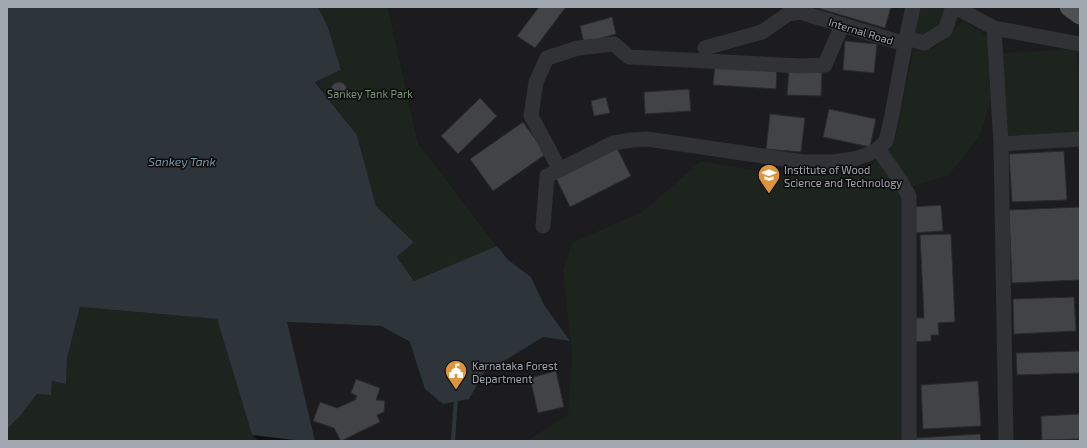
<svg xmlns="http://www.w3.org/2000/svg" width="1087" height="448" font-family="'Exo 2',sans-serif">
  <style>
    .built { fill: #1c1c1e }
    .green { fill: #1d231d }
    .water { fill: #2d353a }
    .lines { fill: none; stroke-linecap: round; stroke-linejoin: round }
    .stream { stroke: #2d353a; stroke-width: 4 }
    .building { fill: #414346; stroke: #2a2a2d }
    .minor { stroke: #313235; stroke-width: 15 }
    .major { stroke: #4e5054; stroke-width: 19 }
    .labels { text-anchor: middle; dominant-baseline: central; stroke-width: 3; stroke-linejoin: round; paint-order: stroke }
    .street-label { font-size: 11px; fill: #a2a8b0; stroke: #0b0b0c }
    .park-label { font-size: 11px; fill: #7d997b; stroke: #0b0b0c }
    .poi-label { font-size: 11px; fill: #a2a8b0; stroke: #0b0b0c; text-anchor: start }
    .water-label { font-size: 12px; font-style: italic; fill: #7c99a8; stroke: #0b0b0c }
  </style>
  <rect width="100%" height="100%" fill="#101011"/>
  <path class="built" d="M388 7H1056L1080 24V441H315L286 322 381 326 409 342 497 246 418 143Z"/>
  <path class="green" d="M318 7H388L418 143 497 246 415 282 397 257 414 242 376 206 357 135 315 81 341 70 328 27Z
    M918 7H944L946 8 939 26 923 36 912 33Z
    M963 21 982 32 991 43 994 88 981 134 949 175 910 187 885 151 895 140 913 52 937 47Z
    M1077 49 1080 134 1006 137 1002 53Z
    M878 158 902 190 906 441H526L568 415 572 356 563 269 573 242 642 212 701 161 788 177 865 172Z
    M80 307 217 319 252 435 259 441H7V429L21 415 37 394 52 381 66 384 67 359Z"/>
  <path class="water" d="M7 7H318L328 27 341 70 315 82 357 135 376 206 414 242 397 257 414 281 497 246 508 260 531 277 544 305 570 341 543 337 483 374 469 399 443 404 425 389 410 342 381 326 287 322 315 441H303L252 435 217 319 80 307 67 359 66 384 52 381 51 395 37 394 21 415 7 429Z"/>
  <g class="lines">
    <path class="stream" d="M453 441 456 398"/>
  </g>
  <path class="building" d="M539 7H566L535 48 517 36Z
    M814 7H891L885 28Z
    M612 17 616 34 584 43 580 26Z
    M845 41 877 44 874 73 843 70Z
    M715 63 777 66 776 89 713 85Z
    M789 70 822 72 821 96 787 95Z
    M331 90a8 8 0 1 1 16 0a8 8 0 1 1-16 0Z
    M689 89 691 111 645 114 644 92Z
    M606 97 610 113 594 116 591 101Z
    M480 98 497 116 458 154 441 136Z
    M829 109 876 119 870 147 823 137Z
    M770 114 805 118 801 152 766 149Z
    M523 122 546 154 493 191 470 159Z
    M617 148 631 176 570 207 556 178Z
    M1064 151 1067 200 1012 202 1009 154Z
    M941 205 943 231 912 233 911 207Z
    M1080 207V280L1012 283 1009 210Z
    M951 234 955 322 938 323 939 335H931V341L914 342 913 318H924L920 235Z
    M1074 297 1076 331 1014 334 1013 299Z
    M1080 351V373L1017 375 1016 353Z
    M556 371 564 407 538 413 530 378Z
    M356 379 380 388 376 400 385 401 384 412 377 415 380 422 341 441 334 428 313 421 320 402 337 408 355 400 357 396 351 393Z
    M978 381 981 426 923 429 921 385Z
    M1080 414V439L1042 440 1041 416Z
    M980 434 981 441H916V438Z"/>
  <g class="lines">
    <path class="minor" d="M955 7 994 28 1001 144 1006 441
      M994 28 1080 44
      M906 38 924 43 945 30 953 7
      M705 48 762 32 788 14 800 12 905 44
      M1001 144 1080 139
      M878 149 898 177 909 196V441
      M560 170 531 116 536 82 547 58 578 48 614 44 629 57 802 66 825 65 842 25
      M543 226 547 176 613 143 632 140 647 139 804 162H832L854 159 869 154 878 149 886 141 892 115 905 44 913 7"/>
    <path class="major" d="M1069 7 1080 15"/>
  </g>
  <defs>
    <g id="university-pin" transform="scale(1.15)"><path d="M0 17L-7.5 6A9.5 9.5 0 1 1 7.5 6Z" fill="#dc953c" stroke="#0b0b0c"/><path d="M0-5L7-2L0 1L-7-2ZM-4 1L0 2.5L4 1V4Q0 6-4 4Z" fill="#fff"/></g>
    <g id="civic-pin" transform="scale(1.15)"><path d="M0 17L-7.5 6A9.5 9.5 0 1 1 7.5 6Z" fill="#dc953c" stroke="#0b0b0c"/><path d="M-.6-6.5H3V-4.5H.6V-3L4-1V1h2V6H-6V1h2V-1L-.6-3ZM-1.2 2.5V6h2.4V2.5Z" fill="#fff"/></g>
  </defs>
  <g fill-rule="evenodd">
    <use href="#university-pin" x="769" y="175"/>
    <use href="#civic-pin" x="456" y="371"/>
  </g>
  <g class="labels">
    <g class="street-label">
      <text transform="translate(861 31) rotate(17)">Internal Road</text>
    </g>
    <g class="park-label">
      <text x="370" y="93">Sankey Tank Park</text>
    </g>
    <g class="poi-label">
      <text x="784" y="169">Institute of Wood<tspan x="784" dy="13">Science and Technology</tspan></text>
      <text x="472" y="365">Karnataka Forest<tspan x="472" dy="13">Department</tspan></text>
    </g>
    <g class="water-label">
      <text x="182" y="161">Sankey Tank</text>
    </g>
  </g>
  <rect width="1087" height="448" fill="none" stroke="#a2a8b0" stroke-width="16"/>
</svg>
